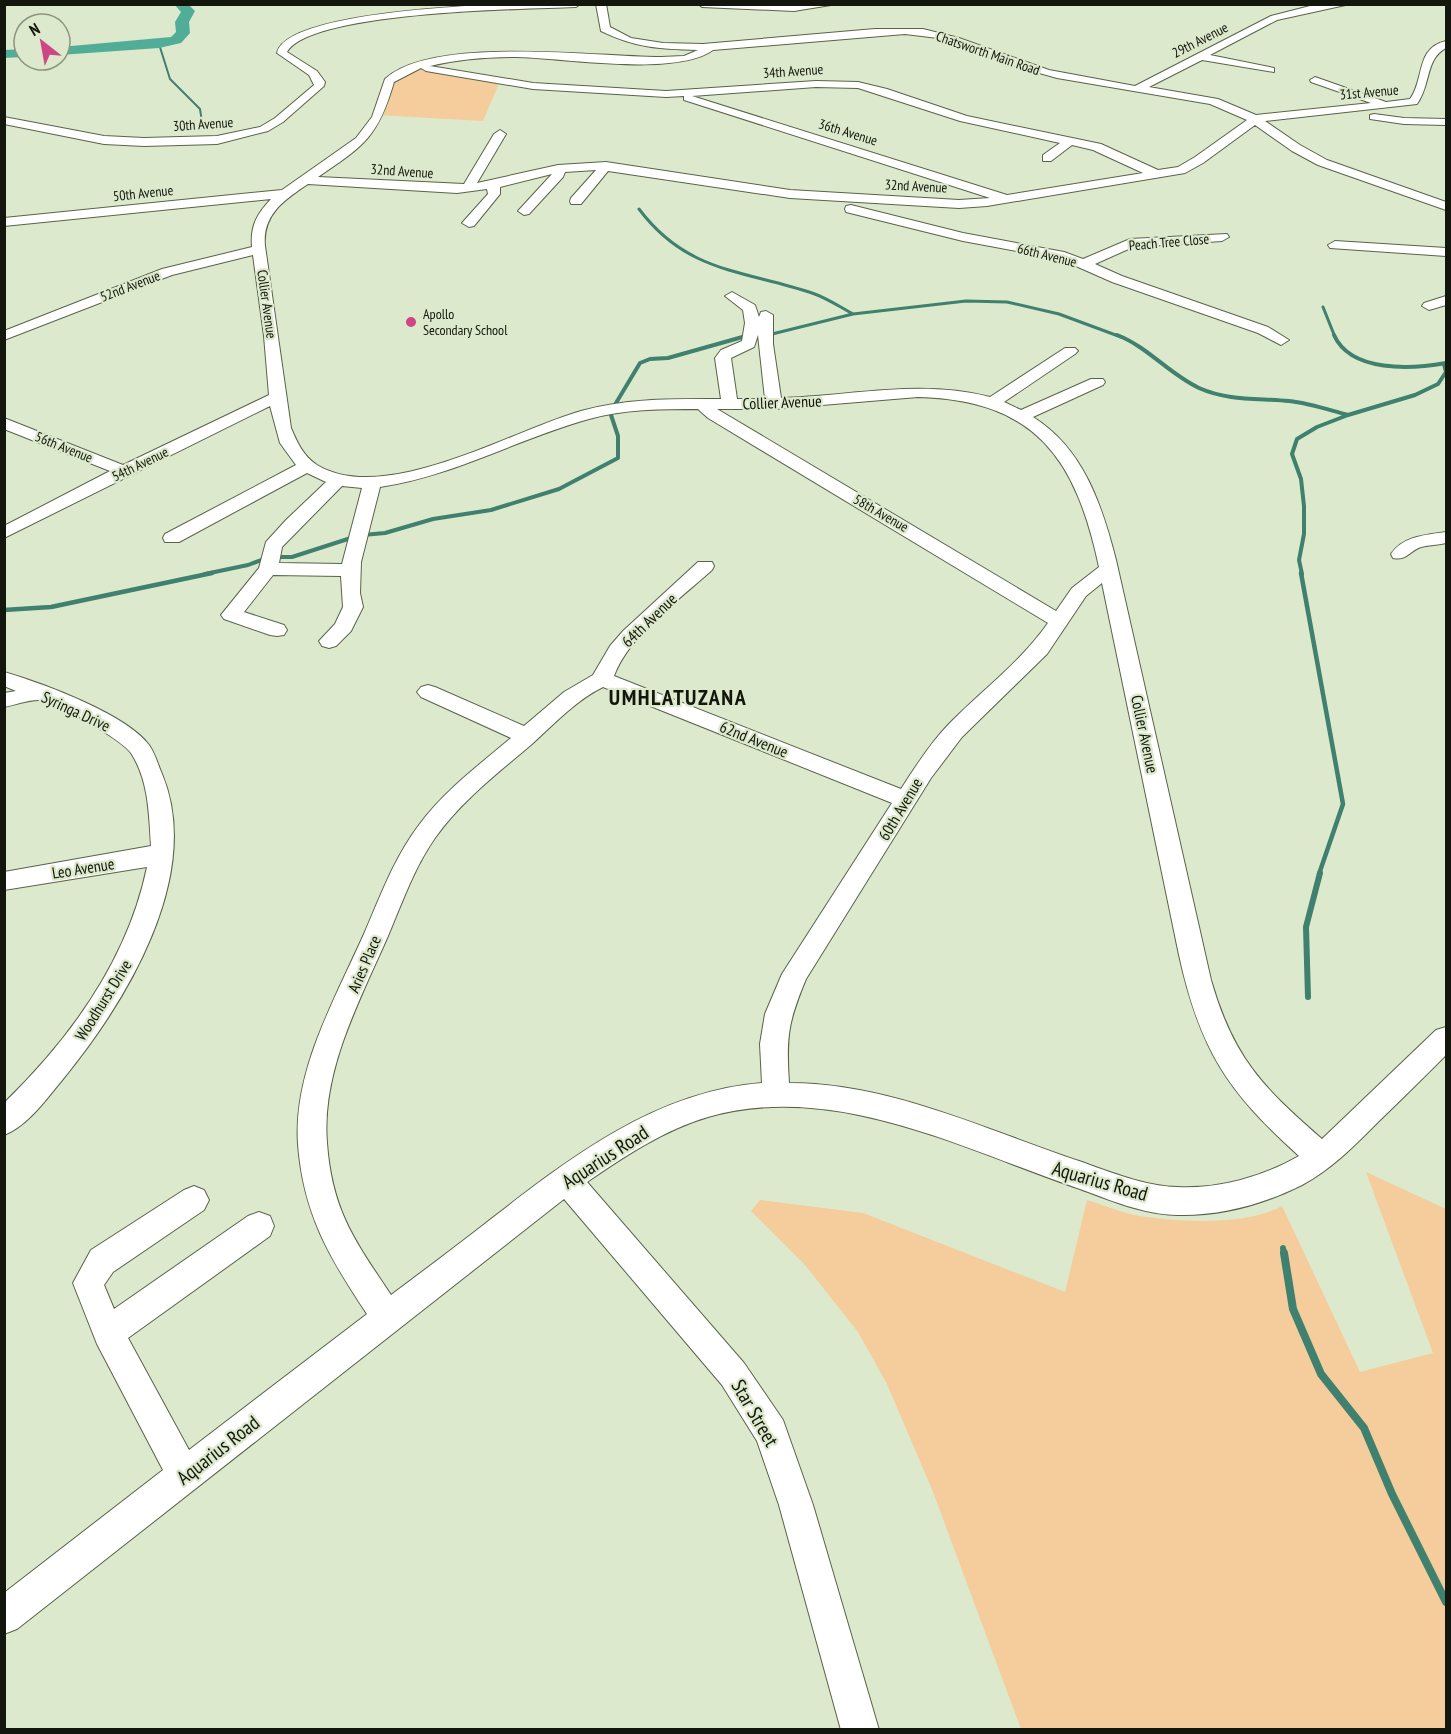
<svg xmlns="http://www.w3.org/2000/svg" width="1451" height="1734" font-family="'PT Sans Narrow',sans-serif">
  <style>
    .green { fill: #f5cc9b }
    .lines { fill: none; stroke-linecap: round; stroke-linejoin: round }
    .stream-far5 { stroke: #3f806e; stroke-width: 2 }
    .stream-far4 { stroke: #3f806e; stroke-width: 3 }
    .stream-far3 { stroke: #3f806e; stroke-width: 4 }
    .stream-far2 { stroke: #3f806e; stroke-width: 4.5 }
    .stream-far1 { stroke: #3f806e; stroke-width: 6 }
    .stream { stroke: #3f806e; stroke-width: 8 }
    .river { fill: #52ad98; fill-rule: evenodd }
    .minor-casing { stroke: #596349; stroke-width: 2 }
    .minor { fill: #fff; fill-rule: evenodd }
    .poi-dot { fill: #cd4686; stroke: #dde9cc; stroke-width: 2 }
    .labels { text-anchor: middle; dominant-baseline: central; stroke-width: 4.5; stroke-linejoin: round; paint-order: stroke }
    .far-street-label { font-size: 14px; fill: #12160c; stroke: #dde9cc }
    .far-poi-label { font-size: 14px; fill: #12160c; stroke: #dde9cc; text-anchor: start }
    .street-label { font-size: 16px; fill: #12160c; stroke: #dde9cc }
    .near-street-label { font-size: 20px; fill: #12160c; stroke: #dde9cc }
    .district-label { font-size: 22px; font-weight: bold; letter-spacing: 1.5px; fill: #12160c; stroke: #dde9cc }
  </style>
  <rect width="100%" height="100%" fill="#dde9cc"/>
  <path class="green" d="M418 65 500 81 483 121 378 115 388 81Z
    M1366 1172 1446 1209V1729H1021L933 1492 887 1384 858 1332 805 1265 751 1211 760 1200 863 1213 1065 1292 1087 1200C1104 1205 1122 1213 1140 1216 1179 1222 1247 1226 1282 1206L1360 1372 1433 1353Z"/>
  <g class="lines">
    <path class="stream-far5" d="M159 44 170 79 200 109 202 122"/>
    <path class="stream-far4" d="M639 209C687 273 743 270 812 293 827 298 840 307 853 314
      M1323 307 1335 337
      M743 337 768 335 853 314 966 301 1007 302 1059 314 1121 337"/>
    <path class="stream-far3" d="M1117 335C1148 347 1169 374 1199 388 1228 401 1258 398 1289 401 1309 403 1329 410 1348 415
      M1334 335C1351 373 1412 369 1446 363
      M616 403 640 363 650 359 668 358 746 336 761 335
      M363 535 385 533 433 519 491 510 559 489 618 458V436L611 415
      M275 557H292L354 537
      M205 574 248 565 264 559
      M1302 574 1299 560 1304 534V506L1301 479 1292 454 1297 439 1317 427 1348 415 1415 395 1438 384 1446 372 1444 364"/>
    <path class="stream-far2" d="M1301 573 1343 804 1319 874
      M4 610 51 607 212 573"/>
    <path class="stream-far1" d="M1308 997 1306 927 1320 873
      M1283 1248 1284 1254"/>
    <path class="stream" d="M1284 1253 1293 1309 1321 1374 1364 1428 1392 1494 1446 1602"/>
    <path class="river" d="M174 4H188L195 11 189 22 190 33 181 43 159 48 60 55V47L171 37 176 32 175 22 181 12Z
      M24 49V57L4 58V50Z"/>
    <g class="minor-casing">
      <path id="minor" d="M502 4H580L576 7C526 9 311 11 287 52L317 71 325 82 324 86 283 122 268 131 217 144 144 146 104 144 4 124V117L104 136 144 138 217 136 260 127 275 118 314 85 309 75 277 53C285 13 466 6 502 4Z
        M596 4H606L610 27 631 38 663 43 703 44 875 29H923L959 38 1049 70 1135 86 1271 16 1314 5 1350 4 1277 20 1210 55 1274 68V72L1202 60 1149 87 1218 99 1256 115 1371 103 1311 82 1310 80 1315 77 1386 102 1410 99C1425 79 1415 48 1446 41V48C1425 59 1431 85 1417 104L1265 121 1300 145 1327 160 1446 202V210L1318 165 1292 151 1255 125 1203 163 1185 173 987 206 959 208 790 198 608 171 581 204H571L570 201 571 198 596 170 565 172 563 177 529 214 524 215 518 211 552 174 500 187V194L474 226 469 227 462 223 488 194 487 189 457 193 308 184C284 200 262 215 265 246L291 428C297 442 303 456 317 465 385 506 511 431 581 411 626 398 675 399 721 399L715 358 721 350 742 341 745 323 743 310 725 296 732 292 755 305 759 317 761 312 766 311 773 315V344L781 398C852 396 920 379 990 397L1065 348H1075L1078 351 1075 354 1004 402 1021 410 1091 379H1103L1105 382 1103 385 1033 417C1083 448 1102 505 1116 560L1211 980C1233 1057 1262 1087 1322 1139L1436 1030 1446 1027V1055C1424 1077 1401 1100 1378 1122 1354 1146 1332 1169 1302 1185 1264 1204 1220 1216 1178 1215 1144 1215 1108 1199 1077 1188 961 1148 833 1081 708 1117 664 1130 625 1156 587 1182L744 1363 783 1420 813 1505 879 1730H841L779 1505 757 1441 722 1385 564 1199 17 1629 4 1634V1593L163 1470 97 1344 73 1283 91 1250 184 1190 194 1186 204 1190 209 1200 204 1210 113 1272 104 1285 114 1309 248 1216 259 1212 270 1216 274 1226 270 1236 128 1338 189 1450 367 1314C329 1257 303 1213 298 1144 293 1071 335 999 364 934 380 897 394 858 419 825 444 791 479 765 511 738L421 697 417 692 421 687 428 685 435 687 524 726 564 692 593 675 610 646 623 631 698 562H712L714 566 712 570C680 599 629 635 614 676L901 789C915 767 930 744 947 726 981 691 1020 663 1048 623L708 418 698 409C662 409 624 409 589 419 517 439 454 476 380 487L361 562 360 593 363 607 351 631 336 646 329 648 322 646 319 641 335 624 343 607 341 576 273 575 244 612 284 625 287 630 284 635 277 636 270 635 224 619 221 615 259 568 266 542 286 520 326 482 307 473 179 542H165L163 538 165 534 296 465 280 443 270 406 4 538V526L110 471 4 429V418L123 465 269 395 264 336 253 255 172 275 4 340V331L162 269 252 247C250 226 257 214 271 199L4 226V218L282 190 356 138 372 117 385 79C432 35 597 57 661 57L684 56 698 50C660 49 636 48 601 31ZM905 34 938 38 1014 66 1057 78 1210 104 1247 120 1195 157 1178 167 1158 170 1101 144 967 116 887 89 858 82 816 81 666 91 533 83 430 66C459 59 488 57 517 57 564 58 676 77 713 50ZM421 68 426 71 533 89 666 97 684 96V100L990 198 959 200 790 190 606 162 558 165 477 183 506 134 500 130 494 134 464 184 318 177C364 146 378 137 394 82ZM816 87 858 88 960 121 1060 143 1043 155V161H1051L1072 145 1093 150 1143 173 1007 195 692 96ZM758 335 765 399H737L731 358 754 347ZM918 397C1036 400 1076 459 1099 567L1072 588 1056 611 717 409H774ZM342 486 362 488 342 564 279 563 282 547ZM1102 583 1179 955C1200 1050 1227 1091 1299 1156 1262 1177 1219 1189 1177 1187 1144 1186 1110 1172 1079 1161 986 1130 890 1083 789 1083 786 1037 788 1022 806 979L931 778 962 737 1047 654 1086 596ZM603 687 892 803 782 974 765 1014 760 1044 762 1083C655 1091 567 1160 486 1223 454 1248 423 1271 391 1295 355 1241 332 1211 327 1143 321 1071 360 1000 388 936 402 903 414 868 435 838 461 801 498 773 532 744 555 723 575 701 603 687Z
        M698 4H837L794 11 702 7Z
        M1374 114 1404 118 1446 119V125L1404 124 1370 119V115Z
        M851 205 963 233 1064 252 1083 259 1130 239 1227 234 1229 237 1222 241 1133 247 1095 264 1122 276 1268 327 1289 340 1281 345 1258 333 1112 282 1060 259 963 241 846 212 845 209 846 206Z
        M1335 241 1446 248V256L1330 248 1328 245Z
        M1446 296V305L1429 310 1422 306 1424 303Z
        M1446 532V543C1438 545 1429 545 1421 547 1409 551 1407 561 1393 558L1391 554C1403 536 1425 535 1446 532Z
        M4 672C42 683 126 714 149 745 155 753 158 765 162 774 204 875 126 1002 63 1079 47 1098 28 1126 4 1135V1103C71 1038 128 959 147 867L4 890V872L151 846C149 815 149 781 131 753 122 740 57 702 41 700 30 699 15 705 4 707V693L16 691 4 686Z"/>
    </g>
    <use href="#minor" class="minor"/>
  </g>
  <circle class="poi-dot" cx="411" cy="322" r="6"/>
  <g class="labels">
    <g class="far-street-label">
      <text transform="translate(1200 40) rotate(-27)">29th Avenue</text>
      <text transform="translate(988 53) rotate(19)">Chatsworth Main Road</text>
      <text transform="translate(793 71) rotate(-4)">34th Avenue</text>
      <text transform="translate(1369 92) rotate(-5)">31st Avenue</text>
      <text transform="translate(203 124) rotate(-4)">30th Avenue</text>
      <text transform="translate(848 132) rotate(17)">36th Avenue</text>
      <text transform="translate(402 171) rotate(4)">32nd Avenue</text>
      <text transform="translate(916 186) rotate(3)">32nd Avenue</text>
      <text transform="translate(143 193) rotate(-6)">50th Avenue</text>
      <text transform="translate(1169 242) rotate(-5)">Peach Tree Close</text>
      <text transform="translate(1047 255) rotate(14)">66th Avenue</text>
      <text transform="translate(130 286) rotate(-21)">52nd Avenue</text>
      <text transform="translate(267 304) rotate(82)">Collier Avenue</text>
      <text transform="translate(64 447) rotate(22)">56th Avenue</text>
      <text transform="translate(140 464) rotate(-26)">54th Avenue</text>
      <text transform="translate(881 513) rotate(30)">58th Avenue</text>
    </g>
    <g class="far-poi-label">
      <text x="423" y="314">Apollo<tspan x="423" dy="16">Secondary School</tspan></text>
    </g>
    <g class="street-label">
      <text transform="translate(782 402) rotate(-2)">Collier Avenue</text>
      <text transform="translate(649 620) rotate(-44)">64th Avenue</text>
      <text transform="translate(76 711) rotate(25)">Syringa Drive</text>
      <text transform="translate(1145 734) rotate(78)">Collier Avenue</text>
      <text transform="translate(754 739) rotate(22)">62nd Avenue</text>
      <text transform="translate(900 809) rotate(-59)">60th Avenue</text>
      <text transform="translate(83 868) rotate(-9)">Leo Avenue</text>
      <text transform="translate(364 964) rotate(-67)">Aries Place</text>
      <text transform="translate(103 1000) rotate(-58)">Woodhurst Drive</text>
    </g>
    <g class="near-street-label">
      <text transform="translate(605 1157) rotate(-33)">Aquarius Road</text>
      <text transform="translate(1100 1181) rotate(16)">Aquarius Road</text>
      <text transform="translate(755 1413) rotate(60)">Star Street</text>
      <text transform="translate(218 1450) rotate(-38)">Aquarius Road</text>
    </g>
    <g class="district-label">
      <text x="678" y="697">UMHLATUZANA</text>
    </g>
  </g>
  <rect width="1451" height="1734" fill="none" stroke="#12160c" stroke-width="12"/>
  <g transform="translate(42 42) rotate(329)"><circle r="28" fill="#dde9cc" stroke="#8c957f" stroke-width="1.5"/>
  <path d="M0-4.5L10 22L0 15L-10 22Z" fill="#cd4686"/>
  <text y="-9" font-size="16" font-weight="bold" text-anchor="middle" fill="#12160c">N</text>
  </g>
</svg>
